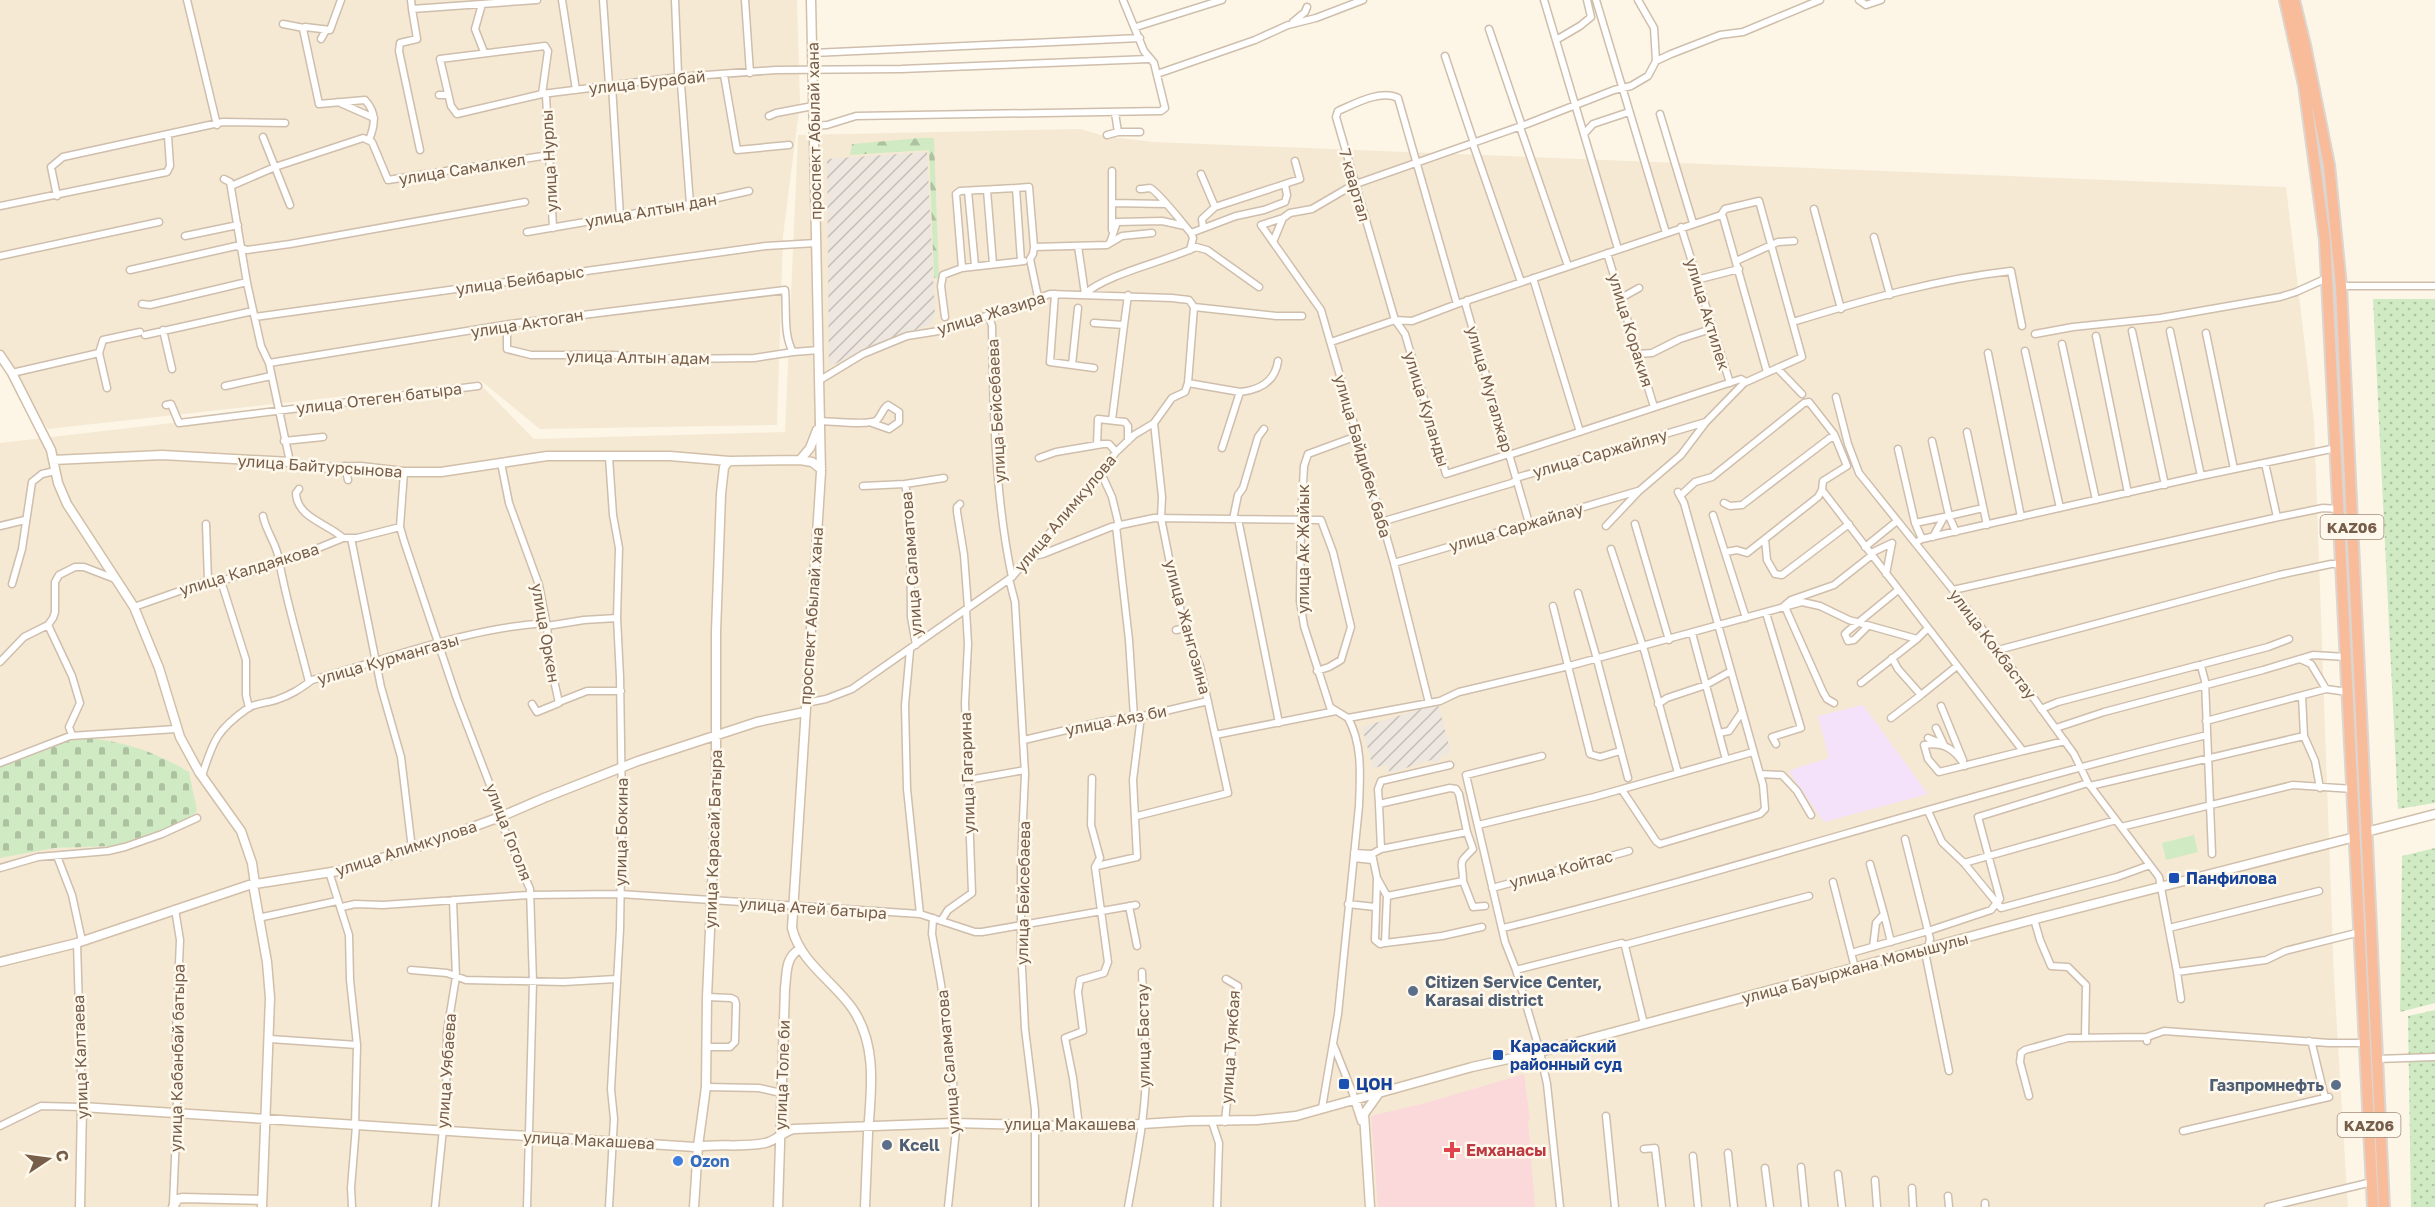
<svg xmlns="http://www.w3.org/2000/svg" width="2435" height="1207" font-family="'Golos Text',sans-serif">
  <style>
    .residential { fill: #f5e9d4 }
    .industrial { fill: url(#industrial-furrows) }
    .education { fill: #f3e2f9 }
    .medical { fill: #fbd9da }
    .grass { fill: url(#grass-dots) }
    .forest { fill: url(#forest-firs) }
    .cemetery { fill: url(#cemetery-stones) }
    .garden { fill: #d0ebc4 }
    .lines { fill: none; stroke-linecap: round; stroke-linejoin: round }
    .street-casing { stroke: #cfbeac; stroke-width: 9 }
    .secondary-casing { stroke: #d2bfa9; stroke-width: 11 }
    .highway-casing { stroke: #dcd5d0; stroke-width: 14 }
    .street { stroke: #fff; stroke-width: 6 }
    .secondary { stroke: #fff; stroke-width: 8 }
    .highway { stroke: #f8bc9b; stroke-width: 10 }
    .transit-dot { fill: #1a4fb4; stroke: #fff9ed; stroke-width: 2 }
    .service-dot { fill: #5c6f8a; stroke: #fff9ed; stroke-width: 2 }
    .health-dot { fill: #e0444e; stroke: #fff9ed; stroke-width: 2 }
    .shop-dot { fill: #3f7fe0; stroke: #fff9ed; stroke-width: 2 }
    .labels { text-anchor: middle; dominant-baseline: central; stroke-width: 5; stroke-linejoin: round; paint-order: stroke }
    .shield { fill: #fff9ed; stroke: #a08c7b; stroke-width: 1.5 }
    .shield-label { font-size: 15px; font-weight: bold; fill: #775e4a }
    .street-label { font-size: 16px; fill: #775e4a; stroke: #fff9ed }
    .transit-label { font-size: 16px; font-weight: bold; fill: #164399; stroke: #fff9ed; text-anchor: start }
    .service-label { font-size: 16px; font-weight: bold; fill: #4e5e75; stroke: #fff9ed; text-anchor: start }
    .health-label { font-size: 16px; font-weight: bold; fill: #be3a42; stroke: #fff9ed; text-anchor: start }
    .shop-label { font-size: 16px; font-weight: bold; fill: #366cbe; stroke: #fff9ed; text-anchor: start }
  </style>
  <defs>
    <pattern id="industrial-furrows" width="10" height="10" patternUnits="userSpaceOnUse" patternTransform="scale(1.5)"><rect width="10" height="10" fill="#ede7e0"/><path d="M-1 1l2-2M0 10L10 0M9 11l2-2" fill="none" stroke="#c5beb8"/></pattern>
    <pattern id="grass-dots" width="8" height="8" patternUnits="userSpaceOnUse" patternTransform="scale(1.5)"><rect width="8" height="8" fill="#d0ebc4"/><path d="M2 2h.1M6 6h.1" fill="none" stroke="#aec2a1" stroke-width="1.8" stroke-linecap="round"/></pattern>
    <pattern id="forest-firs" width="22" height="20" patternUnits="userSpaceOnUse" patternTransform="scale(1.5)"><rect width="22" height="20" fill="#d0ebc4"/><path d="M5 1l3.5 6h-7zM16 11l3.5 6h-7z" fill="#aec2a1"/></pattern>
    <pattern id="cemetery-stones" width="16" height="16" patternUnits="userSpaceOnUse" patternTransform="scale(1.5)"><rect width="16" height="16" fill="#d0ebc4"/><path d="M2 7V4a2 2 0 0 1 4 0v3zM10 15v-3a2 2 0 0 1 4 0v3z" fill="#aec2a1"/></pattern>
  </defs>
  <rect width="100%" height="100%" fill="#fdf6e6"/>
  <path class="residential" d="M0 0H797L800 103 783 236 777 425 540 429 481 381 48 429 0 362Z
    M1080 129 1104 136 1154 142 2286 187 2314 421 2334 979 2348 1207H0V443L483 387 534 439 785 432 798 135Z"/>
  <path class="industrial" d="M927 152 935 316 929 325 868 347 829 367 827 159Z
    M1438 704 1451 753 1440 757V760L1434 763 1431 760 1390 773 1387 765 1373 768 1362 727Z"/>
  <path class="education" d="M1863 705 1928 794 1824 822 1789 772 1793 769 1829 758 1818 716Z"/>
  <path class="medical" d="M1524 1074 1530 1120 1528 1121 1535 1207H1378L1371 1116 1429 1102Z"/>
  <path class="grass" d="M2373 299H2435V803L2398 809Z
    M2435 848V1003L2400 1012 2402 856Z
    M2435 1010V1207H2411L2408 1016Z"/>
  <path class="forest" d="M921 138H934L939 278H934L929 150 850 155 852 144Z"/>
  <path class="cemetery" d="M70 738C114 737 152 750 189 772L197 811 189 819 140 839 114 846 54 848 0 858V766Z"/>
  <path class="garden" d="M2194 835 2198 852 2166 860 2162 843Z"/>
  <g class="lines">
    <g class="street-casing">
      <path id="street" d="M187 0 217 125
        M341 0 330 30 305 27 303 29 319 104 365 100C377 113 375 125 369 140
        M411 0 412 9 537 0
        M562 0 576 90
        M603 0 609 85
        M675 0 678 73 681 84 690 204
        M745 0 750 73
        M1544 0 1618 249
        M1596 0 1666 233
        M1638 0 1654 28 1656 61
        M1859 0 1866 5 1881 0
        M482 4 475 29 484 52
        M412 9 417 39 400 43 399 51 420 150
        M1293 22 1305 12 1307 7
        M283 24 304 28
        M1136 27 1222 0
        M1489 29 1522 126
        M321 39 326 30
        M1556 40 1580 26 1591 17 1587 0
        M813 53 1140 38
        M1445 56 1474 143
        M1157 74 1255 40 1288 25 1316 18 1363 0
        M724 75 737 150 789 145
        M612 85 620 216
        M542 94 548 51 545 46 440 59 451 106 457 114 542 94 679 77 776 70 901 69 1149 59
        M439 95H448
        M546 95 553 228
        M338 102 374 118
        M1115 113 1118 132H1140
        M1660 114 1693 223
        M769 116 776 113 813 106
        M813 126 827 125 856 116 1161 111 1165 108 1154 63 1144 51 1123 0
        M1520 127 1568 266
        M1584 134 1593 124 1629 112
        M1107 135 1118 132
        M263 137 290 205
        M1473 144 1521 282
        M1112 171V230
        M1201 174 1215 207
        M224 179 230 182 247 283 261 346 269 363 290 462
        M231 186 275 167 363 138 372 142 388 180 549 155
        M1016 188 1029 187 1034 247
        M1140 189C1144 189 1147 188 1150 188 1157 190 1184 225 1191 233L1193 238 1190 250
        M987 190 993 264
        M968 191 975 266
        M57 196 51 167 63 157 223 122 285 123
        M1112 203 1165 204
        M0 206 167 172 170 166 168 136
        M1814 209 1841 309
        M1721 215 1723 217 1767 372
        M1681 227 1730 383
        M1203 228 1202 219 1215 207 1300 179 1295 161
        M527 232 690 204 749 191
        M1191 233 1236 216 1264 210 1285 202 1287 195 1285 185
        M185 236 238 225
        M1874 237 1890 295
        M1273 242 1283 218
        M1110 243 1117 222 1162 221 1185 226
        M1078 246 1085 294
        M1607 253 1654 407
        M0 256 159 222
        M1736 261 1778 242 1794 241
        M962 268 956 194 960 191 1016 188 1021 261
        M130 270 236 246 247 250 290 244 525 202
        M1533 278 1580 432
        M1696 280 1739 269
        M2341 286H2435
        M1055 294 1050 362 1094 368
        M1085 294C1106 274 1167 261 1196 247L1207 250 1259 287
        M1038 297 1030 259 1033 254 1034 247 1107 245 1122 236 1152 233
        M1621 298 1639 288
        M1467 300 1466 306 1529 523
        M142 304 150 305 247 282
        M1194 307 1276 316H1302
        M989 316 992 326C993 406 995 498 1012 577
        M255 317 766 246 816 243
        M945 317 941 286 943 275 962 268 1024 261
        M1793 322C1864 300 1937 279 2011 271L2022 326
        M1094 323 1124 325 1128 295
        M507 326V349L531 355H614L677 359 754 358 793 352
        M163 330 172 369
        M2132 331 2165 485
        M2170 331 2201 476
        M2206 333 2234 469
        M2035 334 2073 327 2160 318 2280 297 2296 292 2327 278
        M145 335 253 311
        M2096 336 2128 493
        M1331 342 1395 320 1412 321 1457 304
        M2062 344 2096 500
        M2025 351 2060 508
        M99 353 107 388
        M1988 353 2021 517
        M1638 354 1652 353 1680 339 1711 329
        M269 363 510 324 785 290C787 309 783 335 793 352L819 350
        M1072 365 1078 308
        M1777 368 1802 394
        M12 373 99 353 103 340 140 332
        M1188 383 1240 392 1222 448
        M225 386 271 376
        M1240 392C1260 390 1275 382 1278 361
        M1836 397 1848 444 1859 473 1953 590 2022 682 2074 754 2088 783 2159 877 2177 972 2266 960 2285 951 2360 932
        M166 405 171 404 179 423 478 386
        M1112 420 1124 325
        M819 421C831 421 870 426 877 420 882 415 882 409 888 405L899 412V422L889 429 872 423
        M1967 432 1987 525
        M284 441 323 437
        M1932 441 1949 516 1956 532
        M1097 445 1098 419 1125 422 1128 426V441
        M1898 449 1915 523 1922 539
        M1509 454 1446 474 1405 334 1395 320 1336 117 1338 111C1354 104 1381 89 1398 98L1457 304 1721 215 1725 209 1759 201 1802 357 1744 383 1706 422 1681 455 1639 491 1606 526
        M1509 455 1741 379 1746 382
        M1039 458 1056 452 1103 444H1109L1116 452
        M501 463 509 503 539 585 547 626 550 662 559 703 537 712 532 704
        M2265 463 2277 517
        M345 466 348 480
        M404 472 400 527 404 541 457 699 493 793 502 824 530 889 533 982 527 1207
        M1101 473 1112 497 1119 526
        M905 484 910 510 911 617 916 645
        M863 486 905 484 944 478
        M299 489 296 493C297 518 327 523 343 538
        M1680 496 1695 482 1712 477 1804 403 1809 402 1834 434 1847 466 1823 481 1822 490 2023 751 2065 741
        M1724 503 1730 506 1742 505 1830 438H1834
        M960 504 957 507V512L964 555 968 608
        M1713 515 1746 618
        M263 516C266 532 277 544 279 560 286 601 299 641 309 682
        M1233 519 1238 495 1243 488 1258 437 1264 429
        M1238 519 1279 723
        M1381 522 1512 483 1519 477 1706 422
        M1915 523 1944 517
        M206 524 208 581
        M1635 524 1669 640
        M0 526 25 520
        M1116 526 1129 640 1134 717
        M1933 537 1944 517 1983 508
        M351 538 381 687 401 757 412 849
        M1765 539 1767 560 1775 574 1782 575 1849 524
        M1915 543 1922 539 2201 476 2336 448
        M1865 547 1897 521
        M1611 549 1645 653 1678 773
        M1726 552 1737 550 1747 553 1818 497 1822 490
        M1871 553 1892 543
        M1031 557 1043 554 1111 527 1154 518 1321 520 1333 552 1351 627 1341 660 1329 667 1317 671
        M1394 563 1638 491
        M1886 574 1892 543
        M1009 579 1015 602 1025 774 1021 864V948L1025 1029 1035 1110V1207
        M221 581 246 660V695L249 708
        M12 584 22 549 32 482 42 474 55 471
        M1953 590 2274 518 2323 508 2339 509
        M1578 593 1595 652 1628 778
        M1553 606 1590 754 1600 757 1620 751
        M1784 606 1791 600 1834 585 1872 555
        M134 607 208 581H221L279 564 343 538H357L400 527
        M1785 607 1823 692 1827 699 1834 703
        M1766 613 1801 728 1772 737 1776 744
        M48 625 72 676 80 703 69 727 72 735
        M547 626 584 620 617 618
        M1868 626 1854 640 1848 641 1845 634 1848 631 1898 590
        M1176 630 1185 628
        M1692 633 1725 756
        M910 650 905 705 907 789 920 914
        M1998 650 2279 575 2331 564H2342
        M2300 659 2311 664 2326 689 2348 692
        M0 662 24 637 48 625 53 618 55 612V582L59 575 75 567H84L115 579
        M2203 664 2201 666 2205 681 2212 854
        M1861 683 1917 639
        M1921 695 1957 666
        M2302 696 2304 736 2315 761 2320 788
        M559 702 587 691H621
        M806 703 826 699 852 689 1012 577 1101 473 1116 452 1134 435 1154 423 1172 398 1185 392 1188 383 1194 307 1189 300 1172 298 1050 294 945 330 907 336 863 354 820 380
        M1429 703 1394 563 1321 310 1261 225 1283 218 1290 213 1312 209 1353 185 1527 124 1614 90 1631 86 1648 76 1656 61 1671 54 1720 35 1743 32 1820 0
        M1658 704 1667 698 1706 685 1731 671
        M1941 706 1963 760
        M2041 709 2058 702 2268 647 2289 639
        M1348 718 1440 701 1459 692 1569 666 1802 602 1820 606 1849 620 1917 639 1927 629
        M1348 718 1330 707 1304 626 1300 601 1301 522 1304 466 1308 454 1357 436
        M1891 718 1921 695 1898 669 1892 658
        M2206 721 2326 689
        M1936 728 1944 745
        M2056 728 2104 712 2263 670 2313 655 2347 657
        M1719 733 1729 731 1742 712
        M1215 735 1336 711
        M1928 738 1940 743
        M1024 740 1100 722 1148 715 1208 701
        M1542 756 1466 775 1505 942 1516 970 1622 943 1625 946 1644 1024
        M0 763 70 736 176 729
        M1965 766C1955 749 1944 742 1924 745L1928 759 1939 772 2023 751
        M1760 774 1782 775 1797 791 1811 815
        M202 776C213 740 218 729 248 708 256 703 267 703 276 700 291 695 300 689 312 680 389 659 467 628 546 623
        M968 780 1025 770
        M2090 786 2304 736
        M1622 790 1656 841 1660 844 1760 814 1765 809 1763 785 1684 503 1678 492
        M1379 804 1378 789 1381 781 1450 765
        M1928 811 1942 842 1964 863 2001 908 2117 877 2150 865
        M1137 816 1228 793 1200 666 1185 628 1174 583 1161 518 1162 497 1154 423
        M1478 825 1594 797 1753 752
        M2121 827 2293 785 2353 789
        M1467 832 1473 849C1456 866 1463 859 1463 881L1387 896 1377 878 1372 854 1381 849Z
        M1905 839 1928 931 1991 910 2000 899 1978 817 2088 783
        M1381 849 1379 804 1450 788 1456 789 1459 794 1467 832
        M1354 853 1372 854
        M57 856 72 895 82 941
        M1354 858 1372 860
        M1964 863 2116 820
        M1870 864 1884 914 1876 923 1873 947
        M1097 866 1137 857 1133 780 1141 716
        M0 868 38 857 108 851 125 847 162 834 197 818
        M329 872 349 935 350 980 357 1045 355 1126
        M1377 879 1375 940 1380 944 1385 943
        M1463 881 1473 907 1485 906
        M1833 882 1855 968
        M1492 888 1629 851
        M1387 896 1385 943 1442 936 1482 927
        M1348 904 1375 907
        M1129 906 1137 946
        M342 907 355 904 383 905 528 895 620 894 920 914 975 932H982L1136 905
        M1884 914 1891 942
        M258 918 337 901
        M933 918 932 934 941 984 953 1082 956 1130 948 1207
        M2034 919 2040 940 2051 966 2068 967 2086 985 2085 1038
        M941 921 948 910 972 893 965 703 968 644 966 610
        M1503 928C1739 870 1971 792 2207 735
        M2169 928 2319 891
        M1624 945 1809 896
        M1851 953 1928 931 1930 939 1926 957 1949 1071
        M411 970 447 973 466 980 564 982 616 979
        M1516 970 1540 1052 1547 1084 1560 1207
        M2177 972 2181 999
        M270 1039 357 1045
        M2147 1041V1037L2164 1031 2329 1043H2366
        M2309 1041 2312 1044 2325 1098
        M1334 1046 1355 1099
        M707 1047H730L735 1042 736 1004 735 1000 731 998 707 997
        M2377 1059 2435 1057
        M706 1087 759 1088 781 1093
        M2029 1096 2020 1062 2021 1053 2025 1050 2068 1038 2147 1037
        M1322 1108 1338 1014 1359 806C1360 777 1363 745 1348 718
        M1606 1116 1615 1207
        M1212 1122 1219 1143 1217 1207
        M1225 1122 1238 986 1226 979
        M0 1126 41 1106 82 1107 77 943
        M1079 1126 1073 1078 1065 1038 1083 1031 1078 992 1080 980 1104 973 1108 962 1095 867 1100 858 1091 825 1092 778
        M2183 1131 2329 1097
        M1644 1149 1655 1148 1662 1207
        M1728 1153 1734 1207
        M1693 1156 1698 1207
        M1801 1167 1805 1207
        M1765 1168 1770 1207
        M1838 1174 1842 1207
        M1875 1180 1877 1207
        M1912 1188 1913 1207
        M1948 1196 1949 1207
        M1985 1203V1207
        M173 1204 177 1113 176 1035 180 940 175 909
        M352 1207 351 1188 356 1126
        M435 1207 446 1100 447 1032 456 977 453 900
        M609 1207 614 1119 611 1089 620 929 622 808 620 677 617 618 619 548 613 515 609 457
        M1128 1207C1136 1162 1145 1119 1146 1074 1147 1040 1143 1006 1142 972
        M2268 1207 2372 1182"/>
    </g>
    <g class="secondary-casing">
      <path id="secondary" d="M811 0 821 472 792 928C800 962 833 981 852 1008 878 1045 871 1092 868 1133 867 1158 866 1182 865 1207
        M0 355 12 373 51 450 58 483 67 504 134 607 159 668 180 737 199 772 241 831 252 863 255 884
        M53 460 162 455 290 462 305 468 361 467 404 472H441L547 456H670L729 461 800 460 812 462 821 469
        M800 460 810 448 817 430
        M2366 832 2435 814
        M253 884 267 962 270 998 262 1207
        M0 962 77 943 249 885 338 871 412 849 500 817 544 798 638 761 757 722 805 712
        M1355 1099 1362 1121
        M80 1207 82 1107 695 1147C718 1143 742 1148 765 1143 776 1141 783 1131 794 1129L955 1123 1095 1127 1189 1121 1257 1120 1296 1116 1472 1067 1540 1052 2024 922 2355 837
        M173 1207 178 1199 183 1198 262 1200
        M694 1207 698 1146 706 1087 707 997 716 796V632L721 494 724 467 729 461
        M778 1207 785 988C787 973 785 957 800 949
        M1370 1207 1364 1114 1379 1093"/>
    </g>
    <g class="highway-casing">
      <path id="highway" d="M2285 0 2304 85 2325 240 2373 1207
        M2294 0 2305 45 2329 165 2341 286 2384 1207"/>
    </g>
    <use href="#street" class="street"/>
    <use href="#secondary" class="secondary"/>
    <use href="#highway" class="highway"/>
  </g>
  <g class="transit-dot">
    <rect x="2168" y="872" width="12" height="12" rx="3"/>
    <rect x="1492" y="1049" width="12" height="12" rx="3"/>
    <rect x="1338" y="1078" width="12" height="12" rx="3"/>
  </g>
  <g class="service-dot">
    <circle cx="1413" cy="991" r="6"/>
    <circle cx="2336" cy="1085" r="6"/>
    <circle cx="887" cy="1145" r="6"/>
  </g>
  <path class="health-dot" d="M1449 1141h6v6h6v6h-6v6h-6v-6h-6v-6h6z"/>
  <circle class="shop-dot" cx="678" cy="1161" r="6"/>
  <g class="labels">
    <g class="shield">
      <rect x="2320.5" y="515" width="63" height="24" rx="4.5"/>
      <rect x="2337.5" y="1113" width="63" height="24" rx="4.5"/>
    </g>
    <g class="shield-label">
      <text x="2352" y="527">KАZ06</text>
      <text x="2369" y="1125">KАZ06</text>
    </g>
    <g class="street-label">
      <text transform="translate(647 82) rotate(-6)">улица Бурабай</text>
      <text transform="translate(814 131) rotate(-91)">проспект Абылай хана</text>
      <text transform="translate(549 161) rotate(-93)">улица Нурлы</text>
      <text transform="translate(462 169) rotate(-9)">улица Самалкел</text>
      <text transform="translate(1355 185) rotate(74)">7 квартал</text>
      <text transform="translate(651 210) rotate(-10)">улица Алтын дан</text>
      <text transform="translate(520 280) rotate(-8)">улица Бейбарыс</text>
      <text transform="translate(991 313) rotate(-17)">улица Жазира</text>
      <text transform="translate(1708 314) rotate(73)">улица Актилек</text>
      <text transform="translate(527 323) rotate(-9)">улица Актоган</text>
      <text transform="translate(1631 330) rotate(73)">улица Коракия</text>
      <text transform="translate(638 357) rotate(1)">улица Алтын адам</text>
      <text transform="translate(1490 389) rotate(74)">улица Мугалжар</text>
      <text transform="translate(379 398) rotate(-7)">улица Отеген батыра</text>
      <text transform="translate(1427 409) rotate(73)">улица Куланды</text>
      <text transform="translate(996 411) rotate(-93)">улица Бейсебаева</text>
      <text transform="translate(1600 453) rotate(-16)">улица Саржайляу</text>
      <text transform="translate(1363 456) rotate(74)">улица Байдибек баба</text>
      <text transform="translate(320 466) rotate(4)">улица Байтурсынова</text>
      <text transform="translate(1065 513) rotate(-50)">улица Алимкулова</text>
      <text transform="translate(1516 527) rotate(-16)">улица Саржайлау</text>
      <text transform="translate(1303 549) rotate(-90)">улица Ак Жайык</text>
      <text transform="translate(911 564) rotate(-94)">улица Саламатова</text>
      <text transform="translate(249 569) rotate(-17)">улица Калдаякова</text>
      <text transform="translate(811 616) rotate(-86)">проспект Абылай хана</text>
      <text transform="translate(1188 627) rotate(75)">улица Жангозина</text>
      <text transform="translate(546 633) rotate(80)">улица Оркен</text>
      <text transform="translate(1993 644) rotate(53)">улица Кокбастау</text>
      <text transform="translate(388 659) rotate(-16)">улица Курмангазы</text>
      <text transform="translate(1116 720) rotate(-11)">улица Аяз би</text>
      <text transform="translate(967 773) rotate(-92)">улица Гагарина</text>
      <text transform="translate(509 832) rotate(69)">улица Гоголя</text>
      <text transform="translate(621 832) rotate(-89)">улица Бокина</text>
      <text transform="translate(713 839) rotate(-88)">улица Карасай Батыра</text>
      <text transform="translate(406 848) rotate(-18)">улица Алимкулова</text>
      <text transform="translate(1561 869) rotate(-15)">улица Койтас</text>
      <text transform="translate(1023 893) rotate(-89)">улица Бейсебаева</text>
      <text transform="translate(813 908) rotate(4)">улица Атей батыра</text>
      <text transform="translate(1855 968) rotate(-15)">улица Бауыржана Момышулы</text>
      <text transform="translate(1143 1036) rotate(-91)">улица Бастау</text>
      <text transform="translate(1230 1047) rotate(-86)">улица Туякбая</text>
      <text transform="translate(80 1057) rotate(-92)">улица Калтаева</text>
      <text transform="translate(177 1058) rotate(-89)">улица Кабанбай батыра</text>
      <text transform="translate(948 1062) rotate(-95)">улица Саламатова</text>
      <text transform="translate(446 1071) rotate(-86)">улица Уябаева</text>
      <text transform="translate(782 1075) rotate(-88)">улица Толе би</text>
      <text x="1070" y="1124">улица Макашева</text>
      <text transform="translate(589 1140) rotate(3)">улица Макашева</text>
    </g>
    <g class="transit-label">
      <text x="2186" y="878">Панфилова</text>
      <text x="1510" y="1046">Карасайский<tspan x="1510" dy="18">районный суд</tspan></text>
      <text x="1356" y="1084">ЦОН</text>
    </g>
    <g class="service-label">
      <text x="1425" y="982">Citizen Service Center,<tspan x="1425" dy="18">Karasai district</tspan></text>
      <text x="2324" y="1085" text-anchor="end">Газпромнефть</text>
      <text x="899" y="1145">Kcell</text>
    </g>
    <g class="health-label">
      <text x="1466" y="1150">Емханасы</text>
    </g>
    <g class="shop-label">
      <text x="690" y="1161">Ozon</text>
    </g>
  </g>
  <g transform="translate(48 1159) rotate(77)" stroke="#fff9ed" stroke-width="4.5" paint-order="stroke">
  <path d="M0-4.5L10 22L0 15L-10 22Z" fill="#775e4a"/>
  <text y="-9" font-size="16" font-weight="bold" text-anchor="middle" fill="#775e4a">С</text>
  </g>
</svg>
